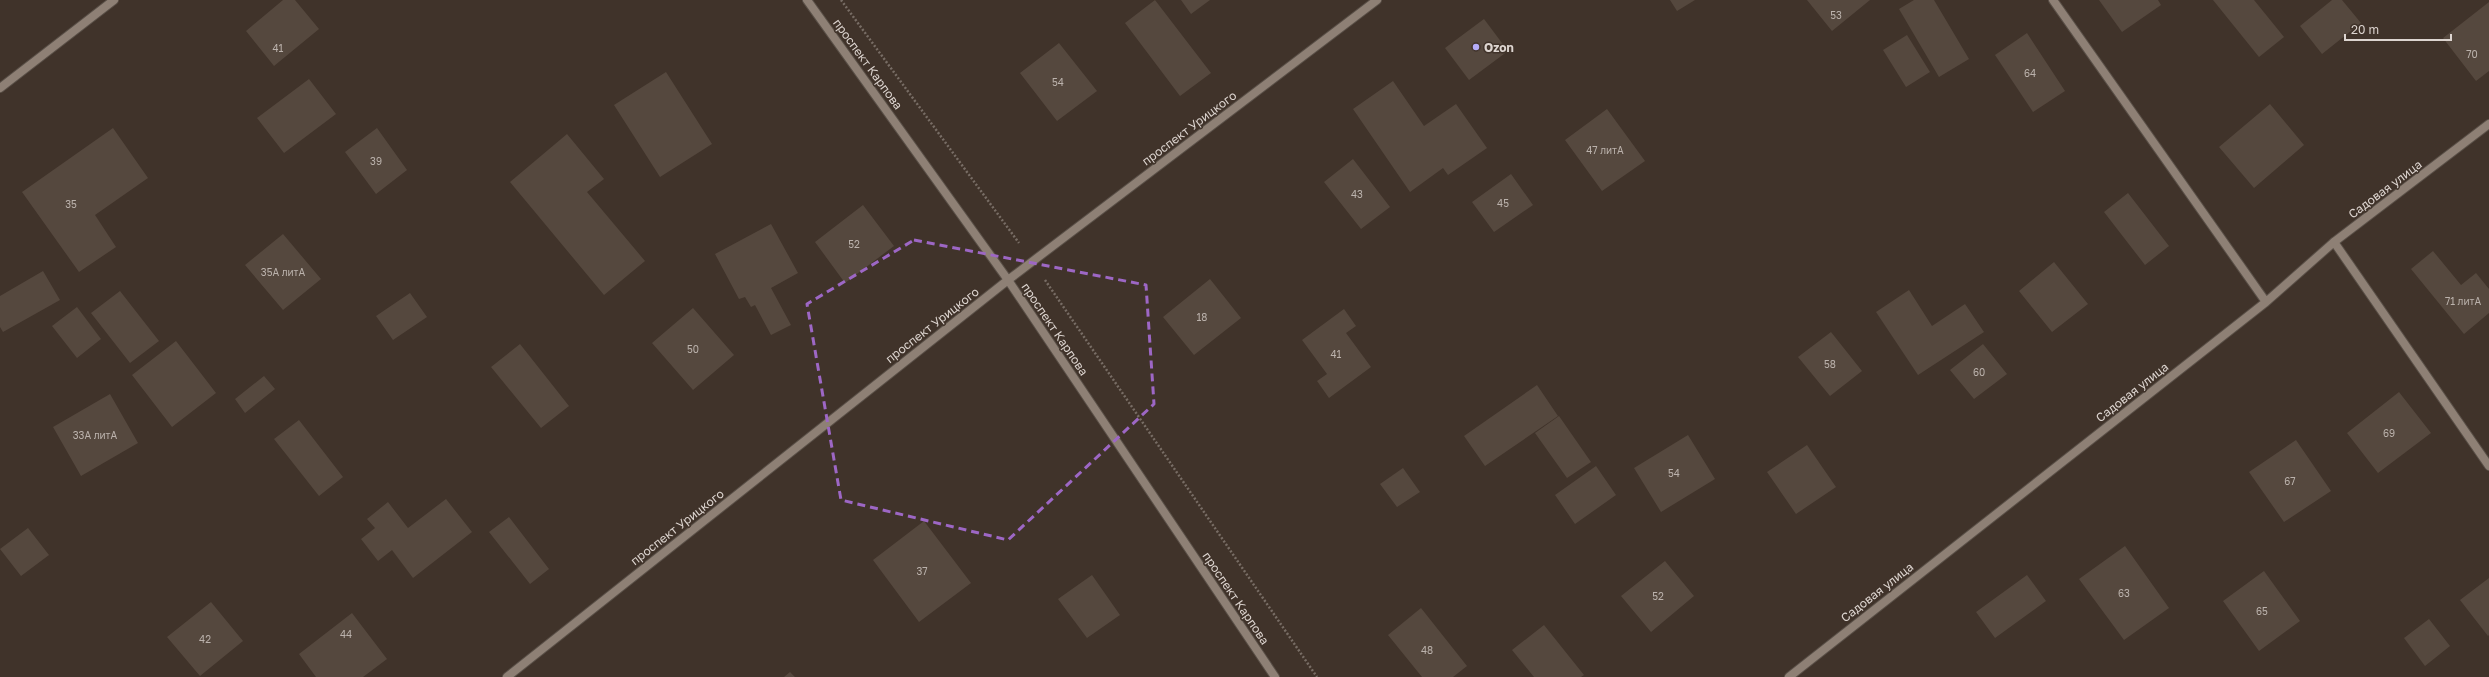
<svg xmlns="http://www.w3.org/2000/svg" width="2489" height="677" font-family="'Golos Text',sans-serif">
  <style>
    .building { fill: #55483e }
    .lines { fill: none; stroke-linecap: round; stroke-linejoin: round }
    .service-casing { stroke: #594f47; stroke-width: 10 }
    .minor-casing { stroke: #594f47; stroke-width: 10 }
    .tertiary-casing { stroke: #594f47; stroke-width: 10 }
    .path { stroke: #786d65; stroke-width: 2.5; stroke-dasharray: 2 2; stroke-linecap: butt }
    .service { stroke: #8e8075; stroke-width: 8 }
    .minor { stroke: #8e8075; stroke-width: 8 }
    .tertiary { stroke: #8e8075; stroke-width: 8 }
    .marked { fill: none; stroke: #9d67c5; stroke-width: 3; stroke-dasharray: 8 5; stroke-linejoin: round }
    .poi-dot { fill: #b5acf8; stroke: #40332a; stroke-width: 1.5 }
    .labels { text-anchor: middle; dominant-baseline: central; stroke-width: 3; stroke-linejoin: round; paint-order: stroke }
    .number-label { font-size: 10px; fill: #bbb2ac }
    .poi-label { font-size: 12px; font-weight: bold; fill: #ddd5d0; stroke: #40332a; text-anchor: start }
    .street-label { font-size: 12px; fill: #ddd5d0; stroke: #40332a }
  </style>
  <rect width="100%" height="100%" fill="#40332a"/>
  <path class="building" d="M283 0H295L319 29 274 66 246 31Z
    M1155 0 1211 73 1180 96 1125 23Z
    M1181 0H1210L1191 14Z
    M1670 0H1695L1677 11Z
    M1807 0H1870L1832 31Z
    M1914 0H1934L1969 59 1939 77 1899 9Z
    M2099 0H2158L2161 5 2122 32Z
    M2213 0H2254L2284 37 2259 57Z
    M2332 0H2342L2361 23 2322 54 2300 26Z
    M2489 2V71L2476 81 2443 38Z
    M1484 19 1508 51 1469 80 1445 48Z
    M2027 33 2065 91 2033 112 1995 55Z
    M1907 35 1930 72 1906 87 1883 50Z
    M1059 43 1097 91 1057 121 1020 73Z
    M666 72 712 144 660 177 614 105Z
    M309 79 336 114 284 153 257 118Z
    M1393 81 1424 126 1456 104 1487 148 1448 175 1443 168 1410 192 1353 109Z
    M2270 104 2304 145 2254 188 2219 147Z
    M1607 109 1645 161 1602 191 1565 140Z
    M113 128 148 178 95 215 116 247 79 272 22 192Z
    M377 128 407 170 376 194 345 152Z
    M567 134 604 179 587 192 645 261 604 295 510 182Z
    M1353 159 1390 207 1361 229 1324 182Z
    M1511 174 1533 205 1494 232 1472 202Z
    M2128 193 2169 246 2145 265 2104 212Z
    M863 205 894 246 845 283 815 242Z
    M771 224 798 273 771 288 791 325 771 335 755 305 751 307 745 297 739 299 715 254Z
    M283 234 321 279 283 310 245 265Z
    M2433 251 2461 285 2476 273 2489 289V313L2464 334 2411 269Z
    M2054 262 2088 304 2052 332 2019 291Z
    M43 271 60 300 3 332 0 327V296Z
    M1210 279 1241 318 1194 355 1163 317Z
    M1909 290 1932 326 1965 304 1984 332 1918 375 1876 312Z
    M120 291 159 341 130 363 91 313Z
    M410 293 427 317 393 340 376 316Z
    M77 307 101 339 77 358 52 326Z
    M693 308 734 355 693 390 652 343Z
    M1344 309 1356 326 1346 333 1371 367 1329 398 1317 381 1327 374 1302 340Z
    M1831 332 1862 371 1830 396 1798 357Z
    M176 341 216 393 172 427 132 375Z
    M520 344 569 406 541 428 491 367Z
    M1983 344 2007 374 1974 399 1950 370Z
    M264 376 275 389 245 413 235 399Z
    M1537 385 1558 416 1485 466 1464 436Z
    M2399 392 2431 433 2378 473 2347 433Z
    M110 394 138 443 81 476 53 427Z
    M1559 416 1591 462 1567 478 1535 433Z
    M299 420 343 477 319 496 274 439Z
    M1688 435 1715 479 1661 512 1634 468Z
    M2296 440 2331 491 2284 522 2249 472Z
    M1807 445 1836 487 1796 514 1767 472Z
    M1596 466 1616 495 1575 524 1555 495Z
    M1403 468 1420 492 1397 507 1380 484Z
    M446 499 472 532 413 578 392 550 378 561 361 539 375 528 367 519 388 502 408 528Z
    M509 517 549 569 530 584 489 532Z
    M924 521 971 583 919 622 873 560Z
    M28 528 49 555 21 576 0 549Z
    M2125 546 2169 608 2124 640 2079 579Z
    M1665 561 1694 596 1651 632 1621 596Z
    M2264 571 2300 621 2259 651 2223 601Z
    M1092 575 1120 615 1087 638 1058 599Z
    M2027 575 2046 601 1995 638 1976 612Z
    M2489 578V635L2488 636 2460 600Z
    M211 602 243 641 200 676 167 637Z
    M1421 608 1467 666 1453 677H1422L1388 635Z
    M352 613 387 659 363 677H316L299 654Z
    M2429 619 2450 646 2425 666 2404 638Z
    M1544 625 1584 675 1581 677H1534L1512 650Z
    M790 672 795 677H784Z"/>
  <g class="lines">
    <g class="service-casing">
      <path id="service" d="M2334 242 2489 466"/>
    </g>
    <g class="minor-casing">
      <path id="minor" d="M807 0 1008 280 1275 677
        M2053 0 2266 302
        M507 677 1008 280 1377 0
        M1789 677 2266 302 2334 242 2489 124"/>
    </g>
    <g class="tertiary-casing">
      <path id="tertiary" d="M0 88 114 0"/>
    </g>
    <path class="path" d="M841 0 1019 243
      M1045 280 1317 677"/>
    <use href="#service" class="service"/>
    <use href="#minor" class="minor"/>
    <use href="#tertiary" class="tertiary"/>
  </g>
  <path class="marked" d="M914 240 1146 285 1154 404 1008 540 841 500 807 304Z"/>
  <circle class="poi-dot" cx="1476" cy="47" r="4"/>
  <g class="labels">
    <g class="number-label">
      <text x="1836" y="15">53</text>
      <text x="278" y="48">41</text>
      <text x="2472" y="54">70</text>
      <text x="2030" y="73">64</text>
      <text x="1058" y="82">54</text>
      <text x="1605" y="150">47 литА</text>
      <text x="376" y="161">39</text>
      <text x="1357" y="194">43</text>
      <text x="1503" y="203">45</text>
      <text x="71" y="204">35</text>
      <text x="854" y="244">52</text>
      <text x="283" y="272">35А литА</text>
      <text x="2463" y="301">71 литА</text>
      <text x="1202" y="317">18</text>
      <text x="693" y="349">50</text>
      <text x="1336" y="354">41</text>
      <text x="1830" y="364">58</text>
      <text x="1979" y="372">60</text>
      <text x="2389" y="433">69</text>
      <text x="95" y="435">33А литА</text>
      <text x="1674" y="473">54</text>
      <text x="2290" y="481">67</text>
      <text x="922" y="571">37</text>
      <text x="2124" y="593">63</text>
      <text x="1658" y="596">52</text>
      <text x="2262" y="611">65</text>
      <text x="346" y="634">44</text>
      <text x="205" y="639">42</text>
      <text x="1427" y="650">48</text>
    </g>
    <g class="poi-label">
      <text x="1484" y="47">Ozon</text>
    </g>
    <g class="street-label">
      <text transform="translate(868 64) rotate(54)">проспект Карпова</text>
      <text transform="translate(1189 128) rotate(-37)">проспект Урицкого</text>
      <text transform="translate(2385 189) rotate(-37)">Садовая улица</text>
      <text transform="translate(932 325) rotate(-38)">проспект Урицкого</text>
      <text transform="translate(1055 329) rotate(56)">проспект Карпова</text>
      <text transform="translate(2132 392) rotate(-38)">Садовая улица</text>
      <text transform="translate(677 527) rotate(-38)">проспект Урицкого</text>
      <text transform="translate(1877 592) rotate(-38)">Садовая улица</text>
      <text transform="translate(1236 598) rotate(56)">проспект Карпова</text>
    </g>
  </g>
  <path d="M2345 34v6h106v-6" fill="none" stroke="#ddd5d0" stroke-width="2"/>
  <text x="2351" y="34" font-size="12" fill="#ddd5d0" stroke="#40332a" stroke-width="3" paint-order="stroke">20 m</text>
</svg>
